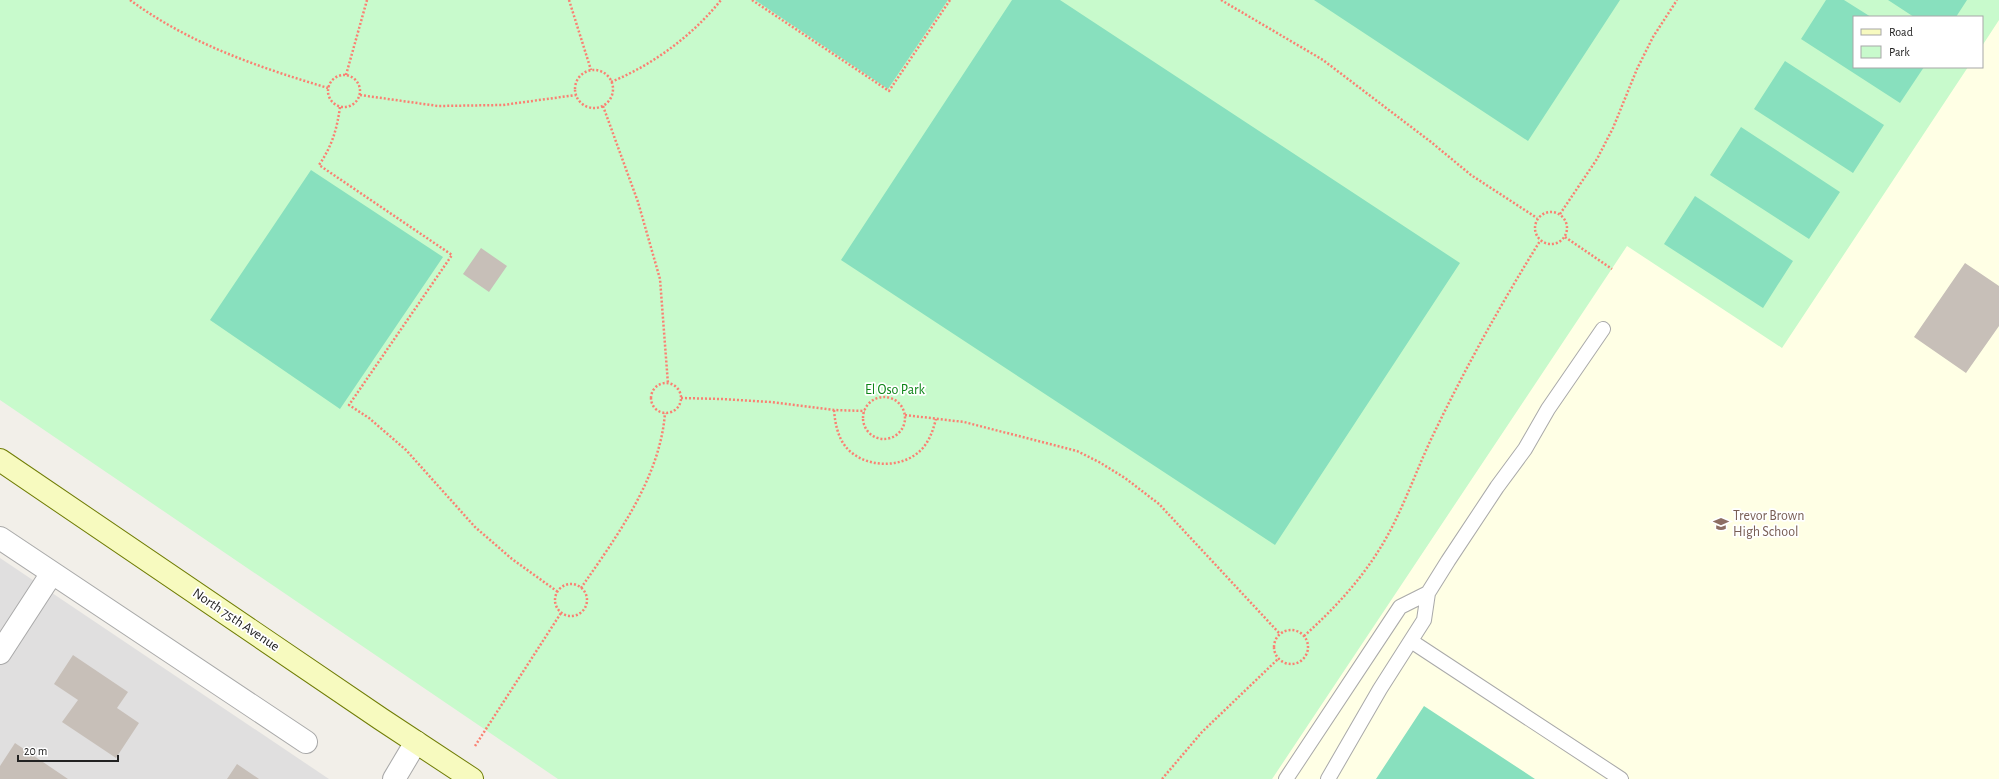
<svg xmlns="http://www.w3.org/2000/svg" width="1999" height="779" font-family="'Alegreya Sans',sans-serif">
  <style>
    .residential { fill: #e0dfdf }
    .education { fill: #ffffe5; fill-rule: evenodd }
    .park { fill: #c8facc }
    .pitch { fill: #88e0be }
    .building { fill: #c7bfb8 }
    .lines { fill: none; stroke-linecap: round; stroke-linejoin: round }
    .service-casing { stroke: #a9a9a9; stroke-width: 16 }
    .minor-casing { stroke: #a9a9a9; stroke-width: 24 }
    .tertiary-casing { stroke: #a9a9a9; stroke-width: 24 }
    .secondary-casing { stroke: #707d05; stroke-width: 24 }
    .path { stroke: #fa8072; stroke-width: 2.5; stroke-dasharray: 2 2; stroke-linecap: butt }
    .service { stroke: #fff; stroke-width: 14 }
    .minor { stroke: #fff; stroke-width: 22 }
    .tertiary { stroke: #fff; stroke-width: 22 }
    .secondary { stroke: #f7fabf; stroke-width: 22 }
    .labels { text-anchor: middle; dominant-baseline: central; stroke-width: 3.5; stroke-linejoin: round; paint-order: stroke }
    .park-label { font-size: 14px; fill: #0c8416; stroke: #fff }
    .education-label { font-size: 14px; fill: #785e54; stroke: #fff; text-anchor: start }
    .street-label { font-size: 14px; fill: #222; stroke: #fff }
  </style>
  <rect width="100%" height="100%" fill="#f2efe9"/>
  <path class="residential" d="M0 558 329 779H0Z"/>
  <path class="education" d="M1790 0H1999V779H1272ZM1854 17H1982V67H1854Z"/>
  <path class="park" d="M0 0H1999V20L1982 46V17H1854V67H1968L1782 348 1627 246 1272 779H558L0 400Z"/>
  <path class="pitch" d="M755 0H948L888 89Z
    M1012 0H1060L1460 263 1275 545 841 260Z
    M1314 0H1620L1528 141Z
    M1826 0H1844L1871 17H1854V67H1924L1900 103 1801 39Z
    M1888 0H1967L1956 17H1914Z
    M1785 61 1884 125 1853 173 1754 109Z
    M1741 127 1840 192 1809 239 1710 175Z
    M311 170 443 257 340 409 210 320Z
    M1695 196 1793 261 1763 308 1664 244Z
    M1424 706 1535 779H1376Z"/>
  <path class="building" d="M481 248 507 266 489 292 463 274Z
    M1965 263 1999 286V326L1966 373 1914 337Z
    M73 655 128 692 117 708 139 723 116 758 62 722 78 700 54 684Z
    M15 743 68 779H0V766Z
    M237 764 259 779H227Z"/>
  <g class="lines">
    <g class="service-casing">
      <path id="service" d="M1411 641 1621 779
        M1286 779 1400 607 1428 593
        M1328 779 1380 689 1424 620 1428 593 1448 561 1497 487 1525 449 1548 409 1603 329"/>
    </g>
    <g class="minor-casing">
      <path id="minor" d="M0 538 306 742
        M0 653 52 573"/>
    </g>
    <g class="tertiary-casing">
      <path id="tertiary" d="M394 779 416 742"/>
    </g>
    <g class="secondary-casing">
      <path id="secondary" d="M0 460 381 719 472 779"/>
    </g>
    <path class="path" d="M130 0C190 44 258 67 328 88
      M569 0 591 70
      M752 0 889 91 950 0
      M1221 0 1323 60 1431 142 1471 175 1537 218
      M575 89a19 19 0 1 1 38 0a19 19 0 1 1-38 0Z
      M328 91a16 16 0 1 1 32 0a16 16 0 1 1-32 0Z
      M346 75 367 0
      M611 82C654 64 692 36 721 0
      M360 95 438 106 503 105 576 95
      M603 106 638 202 660 279 668 384
      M340 107C337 129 332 146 319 165L452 255 349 405 369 418 406 450 475 527 512 559 558 592
      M1535 228a16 16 0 1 1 32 0a16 16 0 1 1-32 0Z
      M1560 214 1597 159 1613 128 1637 69 1653 37 1677 0
      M1565 237 1612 269
      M651 398a15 15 0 1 1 30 0a15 15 0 1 1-30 0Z
      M863 418a21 21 0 1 1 42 0a21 21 0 1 1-42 0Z
      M681 398 721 399 771 402 834 410 865 411
      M834 410C835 422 837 433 843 443 859 468 901 471 922 449 930 440 933 430 936 419
      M905 415 964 422 1077 451 1099 462 1125 478 1159 504 1280 634
      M555 600a16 16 0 1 1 32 0a16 16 0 1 1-32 0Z
      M581 588C617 536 660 478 665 413
      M1274 647a17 17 0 1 1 34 0a17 17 0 1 1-34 0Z
      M1304 636C1333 610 1359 582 1379 550 1403 512 1416 469 1436 429 1467 365 1502 302 1540 241
      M475 746 561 613
      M1162 779 1202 732 1278 659"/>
    <use href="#service" class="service"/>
    <use href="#minor" class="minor"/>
    <use href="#tertiary" class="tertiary"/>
    <use href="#secondary" class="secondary"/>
  </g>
  <defs>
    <g id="school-bare" transform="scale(1.2)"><path d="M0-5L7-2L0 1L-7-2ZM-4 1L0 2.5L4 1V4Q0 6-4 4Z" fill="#8d6e63" stroke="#fff" stroke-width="2.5" paint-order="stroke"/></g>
  </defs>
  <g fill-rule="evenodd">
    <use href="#school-bare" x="1721" y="524"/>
  </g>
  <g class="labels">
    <g class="park-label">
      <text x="895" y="390">El Oso Park</text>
    </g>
    <g class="education-label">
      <text x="1733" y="516">Trevor Brown<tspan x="1733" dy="16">High School</tspan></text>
    </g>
    <g class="street-label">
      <text transform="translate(236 620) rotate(34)">North 75th Avenue</text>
    </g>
  </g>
  <rect x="1853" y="16" width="130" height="52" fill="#ffffff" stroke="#a7a7a7"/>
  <rect x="1861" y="29" width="20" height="6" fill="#f7fabf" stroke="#a7a7a7"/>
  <text x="1889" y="36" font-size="12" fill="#222222">Road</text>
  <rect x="1861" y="46" width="20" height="12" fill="#c8facc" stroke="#a7a7a7"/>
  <text x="1889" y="56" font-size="12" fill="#222222">Park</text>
  <path d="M18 755v6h100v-6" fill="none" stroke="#222222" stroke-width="2"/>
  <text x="24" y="755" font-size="12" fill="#222222" stroke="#ffffff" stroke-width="3" paint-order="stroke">20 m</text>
</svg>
